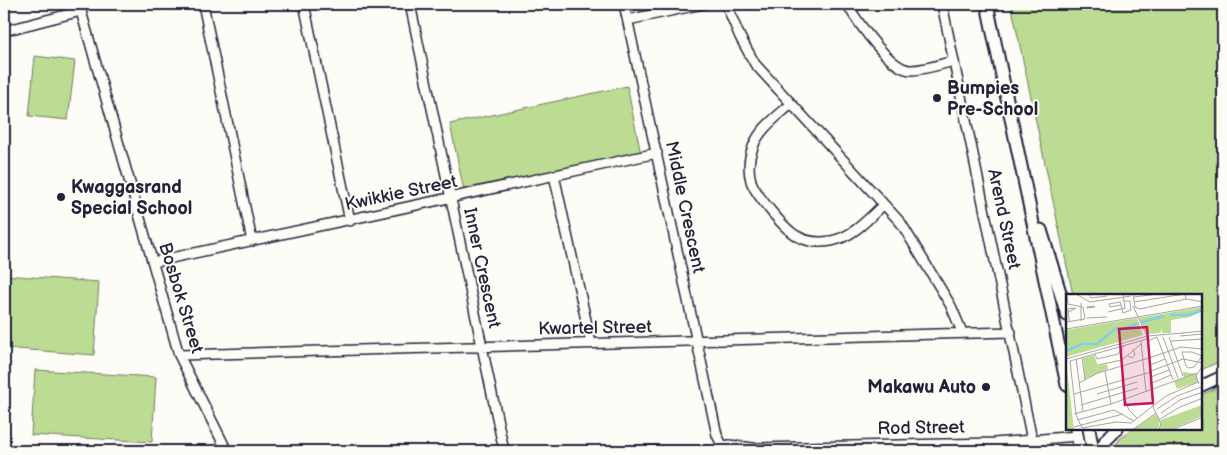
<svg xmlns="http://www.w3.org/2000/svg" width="1227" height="455" font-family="'Balsamiq Sans',sans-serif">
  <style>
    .green { fill: #bcdb93; stroke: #6f7e67 }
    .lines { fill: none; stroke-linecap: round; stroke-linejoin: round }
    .stream { stroke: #5d89a0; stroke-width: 2.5 }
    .minor-casing { stroke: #22223b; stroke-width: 12 }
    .tertiary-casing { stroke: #22223b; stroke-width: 14 }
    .secondary-casing { stroke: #22223b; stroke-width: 15 }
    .minor { stroke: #fdfcf7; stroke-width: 9 }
    .tertiary { stroke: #fdfcf7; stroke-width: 10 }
    .secondary { stroke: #fdfcf7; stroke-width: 11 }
    .poi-dot { fill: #22223b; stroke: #fdfcf7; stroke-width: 2 }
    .labels { text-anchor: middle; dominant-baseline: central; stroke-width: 4; stroke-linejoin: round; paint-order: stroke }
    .poi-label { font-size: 18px; font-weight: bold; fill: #22223b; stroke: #fdfcf7; text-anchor: start }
    .street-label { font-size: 18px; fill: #22223b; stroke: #fdfcf7 }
    .inset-river { fill: none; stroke: #84cee4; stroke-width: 2.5 }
    .inset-road { fill: none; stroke: #a5a5ac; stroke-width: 1 }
    .view { fill: #c2185b; fill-opacity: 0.15; stroke: #c2185b; stroke-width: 2.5 }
    .inset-edge { fill: none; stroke: #22223b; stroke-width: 2.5 }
  </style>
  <rect width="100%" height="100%" fill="#fdfcf7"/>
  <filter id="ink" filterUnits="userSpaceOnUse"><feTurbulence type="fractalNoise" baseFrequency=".02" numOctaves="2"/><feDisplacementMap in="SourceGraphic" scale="10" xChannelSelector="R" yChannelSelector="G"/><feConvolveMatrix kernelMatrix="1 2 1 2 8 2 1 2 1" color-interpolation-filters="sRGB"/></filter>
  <g filter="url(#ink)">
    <path class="green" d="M638 4H677L640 13Z
      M1011 4H1223V360L1201 370V295H1073Z
      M35 56 75 61 68 120 29 116Z
      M627 86 641 154 464 191 450 124Z
      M4 275 99 282 94 355 4 348Z
      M35 370 156 377 152 442 31 435Z
      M1223 385V451H1112L1119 440 1132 429H1201V395Z"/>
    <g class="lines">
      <path class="stream" d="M1216 4 1223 22"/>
      <g class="minor-casing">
        <path id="minor" d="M79 4 179 355 227 451
          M203 4 252 241
          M304 4 350 221
          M410 4 504 451
          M624 4 717 435 722 445
          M726 4 740 37 755 64 901 223 951 306 962 332
          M847 4C857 21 890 70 911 70 925 70 941 64 954 61
          M942 4 1032 440
          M628 20 703 4
          M4 31 81 11
          M791 104C778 116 759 129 753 147 749 157 748 170 751 181 755 194 785 230 797 236 807 242 819 243 831 241 853 237 868 219 883 205
          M554 175 591 343
          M153 262 657 153
          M179 355 1011 332
          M1045 440V451
          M729 445 753 448 994 443 1077 436
          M616 451H722"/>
      </g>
      <g class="tertiary-casing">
        <path id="tertiary" d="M1201 386 1223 376"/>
      </g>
      <g class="secondary-casing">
        <path id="secondary" d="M987 4 1067 385
          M1041 230 1067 315
          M1076 429 1080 451
          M1089 429 1093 451
          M1100 451 1106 440 1117 429"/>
      </g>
      <use href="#minor" class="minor"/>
      <use href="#tertiary" class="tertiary"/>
      <use href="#secondary" class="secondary"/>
    </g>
  </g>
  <g class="poi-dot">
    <circle cx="937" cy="98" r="5"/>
    <circle cx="61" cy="197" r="5"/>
    <circle cx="986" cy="387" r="5"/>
  </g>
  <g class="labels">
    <g class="poi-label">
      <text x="947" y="88">Bumpies<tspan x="947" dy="21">Pre-School</tspan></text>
      <text x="71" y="187">Kwaggasrand<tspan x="71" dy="21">Special School</tspan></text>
      <text x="976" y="387" text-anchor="end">Makawu Auto</text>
    </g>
    <g class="street-label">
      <text transform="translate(401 193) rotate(-12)">Kwikkie Street</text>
      <text transform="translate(685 207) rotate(78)">Middle Crescent</text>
      <text transform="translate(1004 219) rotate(78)">Arend Street</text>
      <text transform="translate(482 268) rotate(78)">Inner Crescent</text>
      <text transform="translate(181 298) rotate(73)">Bosbok Street</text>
      <text transform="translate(595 328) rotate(-1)">Kwartel Street</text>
      <text transform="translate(921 428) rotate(-1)">Rod Street</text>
    </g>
  </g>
  <g transform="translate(1066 294)">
    <rect width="136" height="136" fill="#fdfcf7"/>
    <path d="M136 13V17L124 23 105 26V39H96V34L94 39 81 40 72 24ZM71 24 77 41 0 63V36ZM28 61 32 72 41 70 42 75 19 85 17 64ZM0 68 4 101 8 136H0ZM117 78 130 80 132 88 111 95 108 87 118 84ZM136 111V122L104 136H94L95 126ZM90 120 94 126 92 136H65Z" fill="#bcdb93"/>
    <path class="inset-river" d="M104 21H123L137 16M76 28 98 22M0 57 16 50H31L50 34 53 36 73 29"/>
    <path class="inset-road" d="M10 0 24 8 65 2M23 0 25 4 41 2M67 0 69 13 74 15 120 5 137 8M68 3 92 0M54 8 55 11 44 13 43 10ZM68 8 119 0 120 5M15 9V27M55 11 57 19 65 16 64 7H58M28 12 29 13 21 14V13ZM67 12 81 42 83 64M3 18 10 14 2 15 3 25V28M42 18 59 14 57 0M21 24 41 23M0 28 19 25 17 13 2 10 1 2M0 35 137 12M116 39 137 37M114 42 137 40M97 43 112 84M103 43 117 82M81 45 4 67 10 121 16 134 50 128 65 129 100 102 132 88M75 47 80 98M82 47 91 43 107 86M105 47 137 45M116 58H126L136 62 128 73 123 74 120 72ZM29 60 31 65 52 60 58 52M62 62 66 64 69 61 67 55M16 64 19 86M83 64 87 113 95 129 93 136M83 64 115 53 137 55M0 65 82 42 117 39M10 65 17 117M32 71 56 66 75 50M84 71 99 65M39 77 45 110M85 77 117 65 137 69M85 83 103 76M13 89 32 79 83 64M86 89 105 81M133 90 130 82 137 71M8 100 85 78M31 100 71 88M59 106 63 116 71 124M45 110 131 79M15 111 72 94M91 115 111 102 135 93M95 119 114 106 137 98M8 120 45 110M94 125 114 113 137 104M11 126 48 116 68 127M8 133 57 120M42 136 68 135 90 119M105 136 137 123"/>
    <path class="view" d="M81 33 87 109 59 111 53 35Z"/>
    <rect width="136" height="136" class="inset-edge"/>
  </g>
  <rect width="1227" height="455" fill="none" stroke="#fdfcf7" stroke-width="20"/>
  <rect x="10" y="10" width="1207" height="435" fill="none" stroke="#22223b" stroke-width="2" filter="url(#ink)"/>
</svg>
